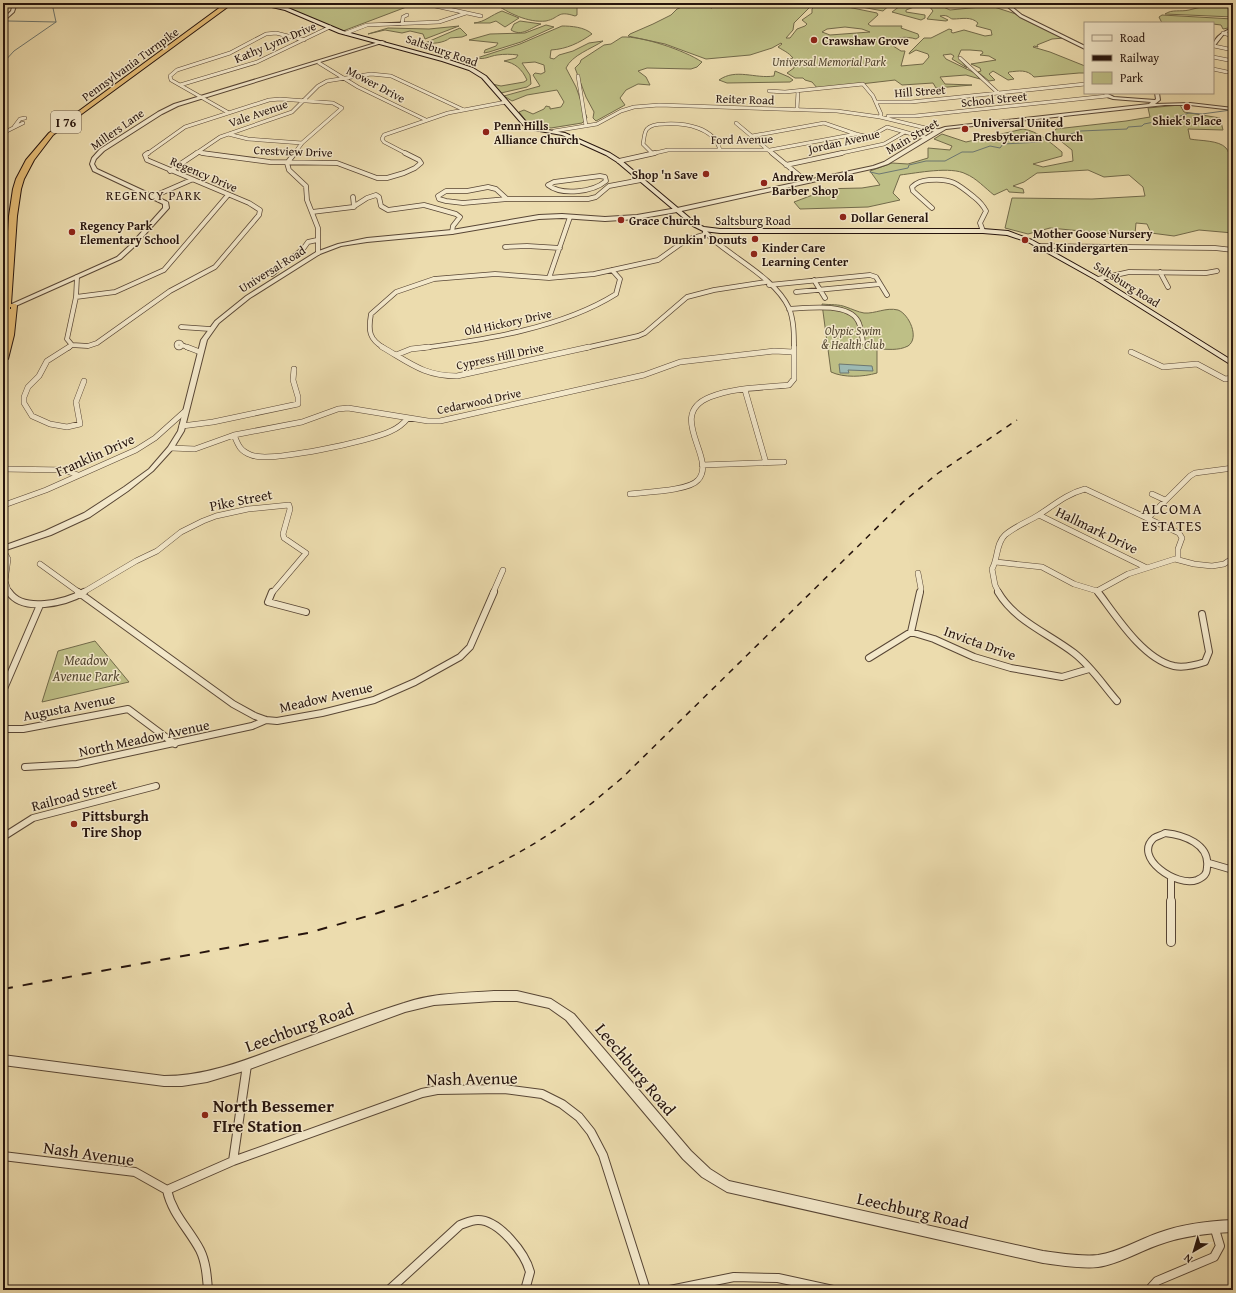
<svg xmlns="http://www.w3.org/2000/svg" width="1236" height="1293" font-family="'Gentium Book Plus',serif">
  <style>
    .green { fill: #bebf86; stroke: #726a4a; fill-rule: evenodd }
    .water { fill: #9cb9b3; stroke: #6d7771 }
    .lines { fill: none; stroke-linecap: round; stroke-linejoin: round }
    .stream { stroke: #6d7771; stroke-width: 1 }
    .minor-far4-casing { stroke: #584635; stroke-width: 4 }
    .minor-far3-casing { stroke: #584635; stroke-width: 5.5 }
    .minor-far2-casing { stroke: #584635; stroke-width: 6 }
    .minor-far1-casing { stroke: #584635; stroke-width: 8 }
    .minor-casing { stroke: #584635; stroke-width: 10 }
    .tertiary-casing { stroke: #584635; stroke-width: 2 }
    .secondary-casing { stroke: #26140d; stroke-width: 2 }
    .motorway-casing { stroke: #26140d; stroke-width: 2 }
    .minor-far4 { stroke: #f3e8ca; stroke-width: 3 }
    .minor-far3 { stroke: #f3e8ca; stroke-width: 4 }
    .minor-far2 { stroke: #f3e8ca; stroke-width: 5 }
    .minor-far1 { stroke: #f3e8ca; stroke-width: 6 }
    .minor { stroke: #f3e8ca; stroke-width: 8 }
    .tertiary { fill: #f3e8ca; fill-rule: evenodd }
    .secondary { fill: #f3e8ca; fill-rule: evenodd }
    .motorway { fill: #e6be77; fill-rule: evenodd }
    .rail-far1 { stroke: #26140d; stroke-width: 1.5; stroke-dasharray: 6 6; stroke-linecap: butt }
    .rail { stroke: #26140d; stroke-width: 2; stroke-dasharray: 10 10; stroke-linecap: butt }
    .motorway-bridge-casing { stroke: #26140d; stroke-width: 10; stroke-linecap: butt }
    .motorway-bridge { stroke: #e6be77; stroke-width: 8 }
    .poi-dot { fill: #8f2418; stroke: #f3e8ca; stroke-width: 1.5 }
    .labels { text-anchor: middle; dominant-baseline: central; stroke-width: 3; stroke-linejoin: round; paint-order: stroke }
    .far-poi-label { font-size: 12px; font-weight: bold; fill: #26140d; stroke: #f3e8ca; text-anchor: start }
    .far-street-label { font-size: 12px; fill: #26140d; stroke: #f3e8ca }
    .far-park-label { font-size: 12px; font-style: italic; fill: #544731; stroke: #f3e8ca }
    .shield { fill: #f3e8ca; stroke: #645446; stroke-width: 1 }
    .shield-label { font-size: 13px; font-weight: bold; fill: #26140d }
    .far-neighbourhood-label { font-size: 13px; letter-spacing: 1px; fill: #26140d; stroke: #f3e8ca }
    .street-label { font-size: 14px; fill: #26140d; stroke: #f3e8ca }
    .park-label { font-size: 14px; font-style: italic; fill: #544731; stroke: #f3e8ca }
    .poi-label { font-size: 14px; font-weight: bold; fill: #26140d; stroke: #f3e8ca; text-anchor: start }
    .neighbourhood-label { font-size: 15px; letter-spacing: 1px; fill: #26140d; stroke: #f3e8ca }
    .near-street-label { font-size: 17px; fill: #26140d; stroke: #f3e8ca }
    .near-poi-label { font-size: 17px; font-weight: bold; fill: #26140d; stroke: #f3e8ca; text-anchor: start }
  </style>
  <rect width="100%" height="100%" fill="#ecdcae"/>
  <filter id="stains"><feTurbulence type="fractalNoise" baseFrequency=".005" numOctaves="4"/><feColorMatrix values="0 0 0 0 .2 0 0 0 0 .09 0 0 0 0 .02 0 0 0 .5 -.17"/></filter>
  <radialGradient id="worn" r=".72"><stop offset=".6" stop-color="#630" stop-opacity="0"/><stop offset="1" stop-color="#630" stop-opacity=".3"/></radialGradient>
  <path class="green" d="M275 3H417L343 31Z
    M494 3H577V15L575 16C557 10 560 18 546 21 528 23 508 13 494 3Z
    M691 3 712 8 702 3H814L794 23 793 30 786 38H790L797 29 805 26 807 24 802 20 812 13V9L817 3H828L877 13 878 15 868 24 871 26H902L901 28 918 34 919 37 916 39C906 36 896 37 887 42L901 51H905L901 66 923 64 929 57 928 54 916 50 909 54 910 52 924 38H931L949 29 952 30 951 32 953 33 964 30 985 36 992 35 991 30 976 26 978 23C971 16 962 19 953 19 949 19 949 14 940 16L948 20 946 21 927 19 933 11 929 6 914 7 906 10V12L925 15V18L921 20 892 12 904 3H949L939 5 950 10 991 6 1016 14 1064 38 1052 39 1037 45 1038 47 1034 46 1033 47 1050 52 1085 66V73H1079L1034 77C1027 69 1019 71 1009 72L1008 73 1014 79 1008 80 993 71 989 74 995 80 989 81 978 72 981 71 980 68 971 64 996 60 989 56 980 55 983 53 982 51 970 50H961L958 57 967 68 952 59 954 56 951 54 943 55 946 59 975 73 980 79 966 75 940 77 945 84 972 85 936 88 933 83 902 85 895 80 818 89 812 82 805 80 803 78H795L787 73 794 68V65L782 61 793 58C788 52 784 51 778 47L782 44 781 43 772 48 750 55 706 59 665 44 628 36 630 34 653 24 671 15 677 9ZM845 27 862 29 870 32 830 35 822 32 827 29Z
    M840 3H892L883 11Z
    M1226 3H1233V17L1165 14C1172 9 1181 12 1189 10 1201 6 1213 7 1226 3Z
    M502 11 519 18 505 27 496 21 490 23H474C485 22 491 15 502 11Z
    M1162 15 1233 19V27L1223 29 1221 25 1213 24V23H1162L1159 17Z
    M520 21 541 24C530 28 522 37 511 30L514 24Z
    M546 25 554 27 521 42 489 52 484 53 485 50 496 46 498 43 469 40 490 34 525 33Z
    M459 26 425 39 423 34 410 31 402 33 385 30 368 34 388 28 429 29Z
    M562 26C571 26 585 27 592 34 579 43 567 49 551 50L550 58 554 59 559 55 573 51 589 43 603 41C591 49 572 55 566 68L576 87 587 118 582 123 551 128 527 122 519 112 524 110 533 114 544 109 546 106 550 107V109L561 107 564 102 557 90 527 95 512 101 504 96 540 86 533 75 535 73 541 74 545 72 544 65 535 62 522 63 530 75 531 84 527 87 501 93 492 84 501 86 524 82 527 80C522 69 515 63 504 61L516 58 518 55C511 54 504 54 497 55 490 56 484 60 477 58L520 44Z
    M460 28 467 35 462 37 450 38C444 43 432 44 425 43Z
    M622 37C642 36 684 50 702 62L697 67 691 69 647 68 638 71 646 77 650 85 638 84 626 90 620 98 625 105 596 121 593 118 594 112 586 97 575 68 580 63 581 60 604 45 611 44Z
    M775 71 789 77 793 80 790 82 727 83 719 80C736 68 755 79 774 76Z
    M1180 105 1184 112 1220 118 1223 130 1188 129 1190 139C1200 141 1219 140 1226 148 1236 158 1233 216 1233 233L1199 230 1174 236 1151 233 1147 224 1136 223 1135 234H1112L1050 228 1028 234 1005 228 1012 198 1092 199 1145 196 1143 187 1129 175 1104 177 1088 170 1037 173 1024 182 1013 186 1023 189 1024 193 1009 192 1007 189 994 195C985 188 976 178 966 174 951 166 917 173 900 175L893 193 900 200 868 207 800 209 794 202 818 193V189L862 188 880 185 870 171 892 163 908 164 928 158V148L950 150 952 146 934 139 942 134 966 142 1023 129C1038 131 1051 143 1062 152V156L1033 164 1043 167 1073 161 1072 150 1052 134 1056 129 1126 121 1150 117 1148 108Z
    M822 304C830 305 839 304 846 307 852 309 858 312 864 313 875 314 886 307 898 310 909 314 920 338 908 346 898 351 888 349 877 349V373C863 377 844 378 831 372Z
    M95 641 129 682 42 702 58 651Z"/>
  <path class="water" d="M839 364 872 366 873 371 848 370 849 373H840Z"/>
  <g class="lines">
    <path class="stream" d="M8 21 56 22
      M3 63 14 51 56 22 53 8 55 3H53
      M1057 138 1081 131 1127 129 1128 127 1142 126 1144 124 1174 118 1189 113 1202 114 1231 110
      M870 172 879 174 908 168 909 165 926 161H945L962 152H973L990 146 1000 148 1003 144 1041 142 1045 139"/>
    <g class="minor-far4-casing">
      <path id="minor-far4" d="M435 6 481 16
        M402 24 403 17 407 15
        M346 33 367 25 439 22 466 13
        M1223 33 1233 36
        M1214 46 1233 50
        M1213 57 1233 61
        M960 58 998 93
        M319 63 358 87 426 120
        M1213 69 1227 72
        M578 76 586 126
        M180 85 257 62 330 27
        M769 91 785 92 863 84 873 96 881 114 880 117
        M876 102H911L1085 84
        M797 109 798 91
        M229 113 171 80 170 76 177 70 230 53 266 34 276 33 304 40
        M888 116H915L1107 96
        M736 123 773 154
        M14 127 20 119 25 118
        M554 131 597 124 621 111 634 107 659 105 837 111 880 117 938 131
        M3 133 23 123
        M228 134 248 139 302 143
        M752 136 824 123 856 134
        M197 152 208 154
        M652 153 643 144C644 140 644 132 647 129 651 124 660 124 665 124 685 123 714 127 720 150
        M147 154 185 127 269 100 280 99 333 103 342 108 302 143 294 154
        M195 154 220 137 292 112 318 86 327 81 371 74 391 76 464 110
        M407 154 384 142 382 139 384 135 448 113 506 102
        M651 154 668 150H770L856 134 869 137 887 127 926 138
        M837 154 884 144 905 132"/>
    </g>
    <g class="minor-far3-casing">
      <path id="minor-far3" d="M202 153 270 162 337 163 377 178H387L404 173 415 168 421 163 419 160 405 153
        M295 153 287 163 289 170 306 186 307 200 318 228V253
        M772 153 806 181
        M619 161 655 153
        M786 165 842 153
        M170 171 197 153
        M600 176 605 177 606 181C593 192 562 196 548 185L554 182Z
        M488 187 496 189 507 199 463 203 446 201 439 199 438 196 446 191H467Z
        M152 197 191 180
        M353 197 354 207
        M507 199H588L596 197 609 186 641 180
        M932 208 913 191 912 187C917 182 921 181 929 180 951 178 957 183 974 197 979 201 983 205 986 211L980 223 983 231
        M312 212 353 207 367 198 376 195 379 197 381 206 388 210 424 205 456 214 460 217 453 226 452 232
        M705 232C729 257 774 276 789 308 794 320 794 335 794 348
        M1038 246 1215 248 1233 250
        M505 247 527 246 560 248
        M1160 272 1168 287
        M272 274 303 249 308 242 317 240
        M77 277 76 297 67 339 72 345 88 346 97 343 170 291 215 267 259 215 260 210 249 203 147 160 145 155 148 153
        M549 278 570 217
        M1098 279 1129 272 1206 273 1217 271
        M814 280 825 298
        M769 285 870 275 876 277 887 295
        M796 292 880 284
        M76 297 115 292 164 270 228 195
        M789 309C806 308 848 302 858 321 861 326 862 336 863 342
        M181 327 210 329
        M176.5 345a2.5 2.5 0 1 1 5 0a2.5 2.5 0 1 1-5 0Z
        M182 345 189 348
        M68 348 72 345
        M384 348C369 339 368 331 371 314L396 292 434 279 495 274 549 278 594 274 658 260 686 240 707 234
        M421 348C484 340 562 328 616 294L620 279 612 270
        M585 348 638 336 645 333 687 297 714 290 766 282"/>
    </g>
    <g class="minor-far2-casing">
      <path id="minor-far2" d="M69 347 47 361 39 376 28 387 24 397V403L32 416 50 424 67 427 80 424 76 402 84 381
        M187 347 200 352
        M382 347C410 363 424 376 457 376L589 347
        M1131 352 1163 367 1197 364 1225 379 1233 378
        M396 355 411 349 429 347
        M745 390 766 463
        M182 426 213 422 298 404V397L293 380 294 369
        M234 435C238 445 240 451 251 455 270 463 371 441 391 431 398 428 403 424 408 418
        M171 448 195 449 234 435 302 422 338 409 348 408 428 421H440L644 375 680 362 774 351 793 352
        M702 465 784 462
        M3 469 64 470 78 475
        M630 494C645 492 689 491 698 480 718 459 665 415 710 397 735 387 763 388 789 385L794 379V347
        M1152 494 1165 500
        M7 504 46 490 136 450 155 438 184 412
        M1039 515 1145 567
        M1148 518 1190 476 1195 473 1233 468
        M3 550 8 559 5 581 9 593
        M996 562 1042 567 1074 584 1097 591
        M40 564 80 593
        M918 573 921 589 920 593
        M82 593 136 561 157 551 181 532 203 521 216 516 248 509 289 505 290 509 283 534 284 538 306 553 272 593
        M493 593 503 570
        M999 593 995 585 992 569C998 559 996 543 1005 535 1014 527 1027 522 1037 516 1053 506 1066 494 1085 489L1179 533 1182 538 1178 549V559
        M1098 593 1097 591 1128 574 1175 559 1194 564 1212 566 1224 564 1233 558"/>
    </g>
    <g class="minor-far1-casing">
      <path id="minor-far1" d="M9 592C23 613 65 603 84 592
        M78 592 233 704 255 716 266 720 277 721 322 713 374 700 415 682 460 657 470 647 494 592
        M272 592 268 602 306 612
        M998 592C1015 621 1048 633 1074 653 1091 666 1103 685 1117 701
        M1098 592C1116 616 1143 659 1174 666 1184 668 1196 665 1205 662L1209 652 1202 614
        M911 632 920 592
        M869 658 911 632 934 639 974 657 1011 668 1062 677 1089 669
        M3 691 40 605
        M3 729H23L128 709 175 744
        M25 767 77 764 252 726 266 720
        M1165 833C1184 835 1210 844 1207 867 1207 874 1204 877 1197 880 1177 888 1132 857 1154 838 1157 836 1162 835 1165 833Z
        M3 837 33 818 156 786
        M1209 863 1233 870
        M1171 879V902"/>
    </g>
    <g class="minor-casing">
      <path id="minor" d="M1171 901V942
        M3 1156 135 1172 167 1190 233 1161 422 1093 437 1090 504 1089 542 1094 562 1104 579 1117 591 1132 603 1155 646 1290
        M233 1161 247 1065
        M167 1190C172 1214 189 1229 200 1250 206 1262 207 1277 208 1290
        M389 1290 460 1225C466 1223 471 1220 478 1220 499 1220 525 1253 530 1272L525 1290
        M670 1290 734 1277 778 1278 833 1290
        M1149 1290 1157 1281 1214 1257 1220 1246 1214 1226"/>
    </g>
    <g class="tertiary-casing">
      <path id="tertiary" d="M13 3H17L14 12 3 22V19L11 11Z
        M1003 3H1007L1022 15 1085 46V49L1020 17Z
        M1233 28V30L1224 34 1213 48C1213 37 1224 31 1233 28Z
        M382 41 385 42 178 106 162 114 104 151 96 159 94 164 97 169 168 202 169 208 133 248 121 259 9 309H5V307L117 257 129 246 163 208V204L93 171 90 164 92 158 100 149 158 112 174 104Z
        M1105 93H1109L1108 94 1114 97 1155 100 1156 99 1155 93H1159L1160 100 1155 104 1190 103 1233 108V110L1190 105H1165L946 129 888 164 876 168 677 212 637 219 605 221 562 218 539 219 452 234 367 242 341 246 320 254 250 298 219 323 207 340 184 431 173 449 153 471 128 491 90 517 51 535 3 551V546L45 531 84 513 124 487 149 469 168 447 178 431 201 340 215 321 246 296 316 252 338 244 367 238 452 230 539 215 562 214 605 217 637 215 677 208 873 166 884 162 936 130 945 127 1149 104 1151 102 1113 99 1104 96Z
        M494 991H517L551 999 574 1014 691 1151 710 1169 729 1181 1043 1251C1061 1253 1080 1257 1098 1255 1119 1252 1138 1240 1158 1233 1182 1224 1208 1221 1233 1220V1232C1208 1233 1182 1236 1158 1245 1138 1252 1119 1264 1098 1267 1080 1269 1061 1265 1043 1263L727 1192 702 1177 683 1159 566 1020 549 1008 517 1001H494L434 1005 405 1012 247 1070 207 1082 182 1086H164L3 1065V1055L164 1076C204 1076 241 1062 278 1048 320 1033 362 1016 404 1003 433 993 464 993 494 991Z"/>
    </g>
    <g class="secondary-casing">
      <path id="secondary" d="M254 3H262L288 8 343 31 446 59 473 68 486 76 527 123 537 128 565 133 610 153 621 160 697 224 704 227 720 229H983L1008 231 1032 240 1100 278 1233 361V366L1096 280 1028 242 1007 235 983 233H720L703 231 693 226 617 162 606 155 562 135 534 130 523 125 482 78 469 70 442 61 339 33 285 10Z"/>
    </g>
    <g class="motorway-casing">
      <path id="motorway" d="M226 3H233L53 135 34 160 24 179 21 189 17 216 11 304H16L17 306 14 335 8 359 3 362V344L8 309H3L9 216 13 189 16 179 26 160 49 133Z"/>
    </g>
    <use href="#minor-far4" class="minor-far4"/>
    <use href="#minor-far3" class="minor-far3"/>
    <use href="#minor-far2" class="minor-far2"/>
    <use href="#minor-far1" class="minor-far1"/>
    <use href="#minor" class="minor"/>
    <use href="#tertiary" class="tertiary"/>
    <use href="#secondary" class="secondary"/>
    <use href="#motorway" class="motorway"/>
    <path class="rail-far1" d="M411 902C467 881 521 855 570 820 588 807 605 792 622 778L903 502 937 474 1017 420"/>
    <path class="rail" d="M3 989 308 933 375 914 414 901"/>
    <g class="motorway-bridge-casing">
      <path id="motorway-bridge" d="M6 307V309"/>
    </g>
    <use href="#motorway-bridge" class="motorway-bridge"/>
  </g>
  <g class="poi-dot">
    <circle cx="814" cy="40" r="4"/>
    <circle cx="1187" cy="107" r="4"/>
    <circle cx="965" cy="129" r="4"/>
    <circle cx="486" cy="132" r="4"/>
    <circle cx="706" cy="174" r="4"/>
    <circle cx="764" cy="183" r="4"/>
    <circle cx="843" cy="217" r="4"/>
    <circle cx="621" cy="220" r="4"/>
    <circle cx="72" cy="232" r="4"/>
    <circle cx="755" cy="239" r="4"/>
    <circle cx="1025" cy="240" r="4"/>
    <circle cx="754" cy="254" r="4"/>
    <circle cx="74" cy="824" r="4"/>
    <circle cx="205" cy="1115" r="4"/>
  </g>
  <g class="labels">
    <g class="far-poi-label">
      <text x="822" y="40">Crawshaw Grove</text>
      <text x="1187" y="120" text-anchor="middle">Shiek's Place</text>
      <text x="973" y="122">Universal United<tspan x="973" dy="14">Presbyterian Church</tspan></text>
      <text x="494" y="125">Penn Hills<tspan x="494" dy="14">Alliance Church</tspan></text>
      <text x="698" y="174" text-anchor="end">Shop 'n Save</text>
      <text x="772" y="176">Andrew Merola<tspan x="772" dy="14">Barber Shop</tspan></text>
      <text x="851" y="217">Dollar General</text>
      <text x="629" y="220">Grace Church</text>
      <text x="80" y="225">Regency Park<tspan x="80" dy="14">Elementary School</tspan></text>
      <text x="1033" y="233">Mother Goose Nursery<tspan x="1033" dy="14">and Kindergarten</tspan></text>
      <text x="747" y="239" text-anchor="end">Dunkin' Donuts</text>
      <text x="762" y="247">Kinder Care<tspan x="762" dy="14">Learning Center</tspan></text>
    </g>
    <g class="far-street-label">
      <text transform="translate(275 42) rotate(-23)">Kathy Lynn Drive</text>
      <text transform="translate(442 50) rotate(19)">Saltsburg Road</text>
      <text transform="translate(130 64) rotate(-36)">Pennsylvania Turnpike</text>
      <text transform="translate(376 84) rotate(28)">Mower Drive</text>
      <text transform="translate(920 91) rotate(-4)">Hill Street</text>
      <text transform="translate(745 99) rotate(2)">Reiter Road</text>
      <text transform="translate(994 99) rotate(-6)">School Street</text>
      <text transform="translate(258 113) rotate(-19)">Vale Avenue</text>
      <text transform="translate(117 129) rotate(-35)">Millers Lane</text>
      <text transform="translate(912 136) rotate(-30)">Main Street</text>
      <text transform="translate(742 139) rotate(-1)">Ford Avenue</text>
      <text transform="translate(844 141) rotate(-13)">Jordan Avenue</text>
      <text transform="translate(293 151) rotate(2)">Crestview Drive</text>
      <text transform="translate(204 174) rotate(23)">Regency Drive</text>
      <text x="753" y="220">Saltsburg Road</text>
      <text transform="translate(272 269) rotate(-32)">Universal Road</text>
      <text transform="translate(1127 284) rotate(32)">Saltsburg Road</text>
      <text transform="translate(508 322) rotate(-12)">Old Hickory Drive</text>
      <text transform="translate(500 356) rotate(-12)">Cypress Hill Drive</text>
      <text transform="translate(479 401) rotate(-12)">Cedarwood Drive</text>
    </g>
    <g class="far-park-label">
      <text x="829" y="61">Universal Memorial Park</text>
      <text x="853" y="330">Olypic Swim<tspan x="853" dy="14">&amp; Health Club</tspan></text>
    </g>
    <rect class="shield" x="51" y="111" width="30" height="22" rx="3"/>
    <g class="shield-label">
      <text x="66" y="122">I 76</text>
    </g>
    <g class="far-neighbourhood-label">
      <text x="154" y="195">REGENCY PARK</text>
    </g>
    <g class="street-label">
      <text transform="translate(95 455) rotate(-24)">Franklin Drive</text>
      <text transform="translate(241 500) rotate(-11)">Pike Street</text>
      <text transform="translate(1097 530) rotate(26)">Hallmark Drive</text>
      <text transform="translate(980 643) rotate(20)">Invicta Drive</text>
      <text transform="translate(326 697) rotate(-13)">Meadow Avenue</text>
      <text transform="translate(69 707) rotate(-11)">Augusta Avenue</text>
      <text transform="translate(144 738) rotate(-12)">North Meadow Avenue</text>
      <text transform="translate(74 795) rotate(-15)">Railroad Street</text>
    </g>
    <g class="park-label">
      <text x="86" y="660">Meadow<tspan x="86" dy="16">Avenue Park</tspan></text>
    </g>
    <g class="poi-label">
      <text x="82" y="816">Pittsburgh<tspan x="82" dy="16">Tire Shop</tspan></text>
    </g>
    <g class="neighbourhood-label">
      <text x="1172" y="508">ALCOMA<tspan x="1172" dy="17">ESTATES</tspan></text>
    </g>
    <g class="near-street-label">
      <text transform="translate(299 1027) rotate(-20)">Leechburg Road</text>
      <text transform="translate(636 1069) rotate(50)">Leechburg Road</text>
      <text transform="translate(472 1078) rotate(-1)">Nash Avenue</text>
      <text transform="translate(89 1153) rotate(8)">Nash Avenue</text>
      <text transform="translate(913 1210) rotate(13)">Leechburg Road</text>
    </g>
    <g class="near-poi-label">
      <text x="213" y="1105">North Bessemer<tspan x="213" dy="20">FIre Station</tspan></text>
    </g>
  </g>
  <rect width="1236" height="1293" fill="none" stroke="#ecdcae" stroke-width="16"/>
  <rect x="4" y="4" width="1228" height="1285" fill="none" stroke="#26140d" stroke-width="2"/>
  <rect x="8" y="8" width="1220" height="1277" fill="none" stroke="#26140d"/>
  <rect x="1084" y="22" width="130" height="72" fill="#f3e8ca" stroke="#a1937e"/>
  <rect x="1092" y="35" width="20" height="6" fill="#f3e8ca" stroke="#a1937e"/>
  <text x="1120" y="42" font-size="12" fill="#26140d">Road</text>
  <rect x="1092" y="55" width="20" height="6" fill="#26140d" stroke="#a1937e"/>
  <text x="1120" y="62" font-size="12" fill="#26140d">Railway</text>
  <rect x="1092" y="72" width="20" height="12" fill="#bebf86" stroke="#a1937e"/>
  <text x="1120" y="82" font-size="12" fill="#26140d">Park</text>
  <g transform="translate(1194 1251) rotate(218)" stroke="#f3e8ca" stroke-width="3" paint-order="stroke">
  <path d="M0-3L7 15L0 10L-7 15Z" fill="#26140d"/>
  <text y="-6" font-size="11" font-weight="bold" text-anchor="middle" fill="#26140d">N</text>
  </g>
  <rect width="100%" height="100%" filter="url(#stains)"/>
  <rect width="100%" height="100%" fill="url(#worn)"/>
</svg>
